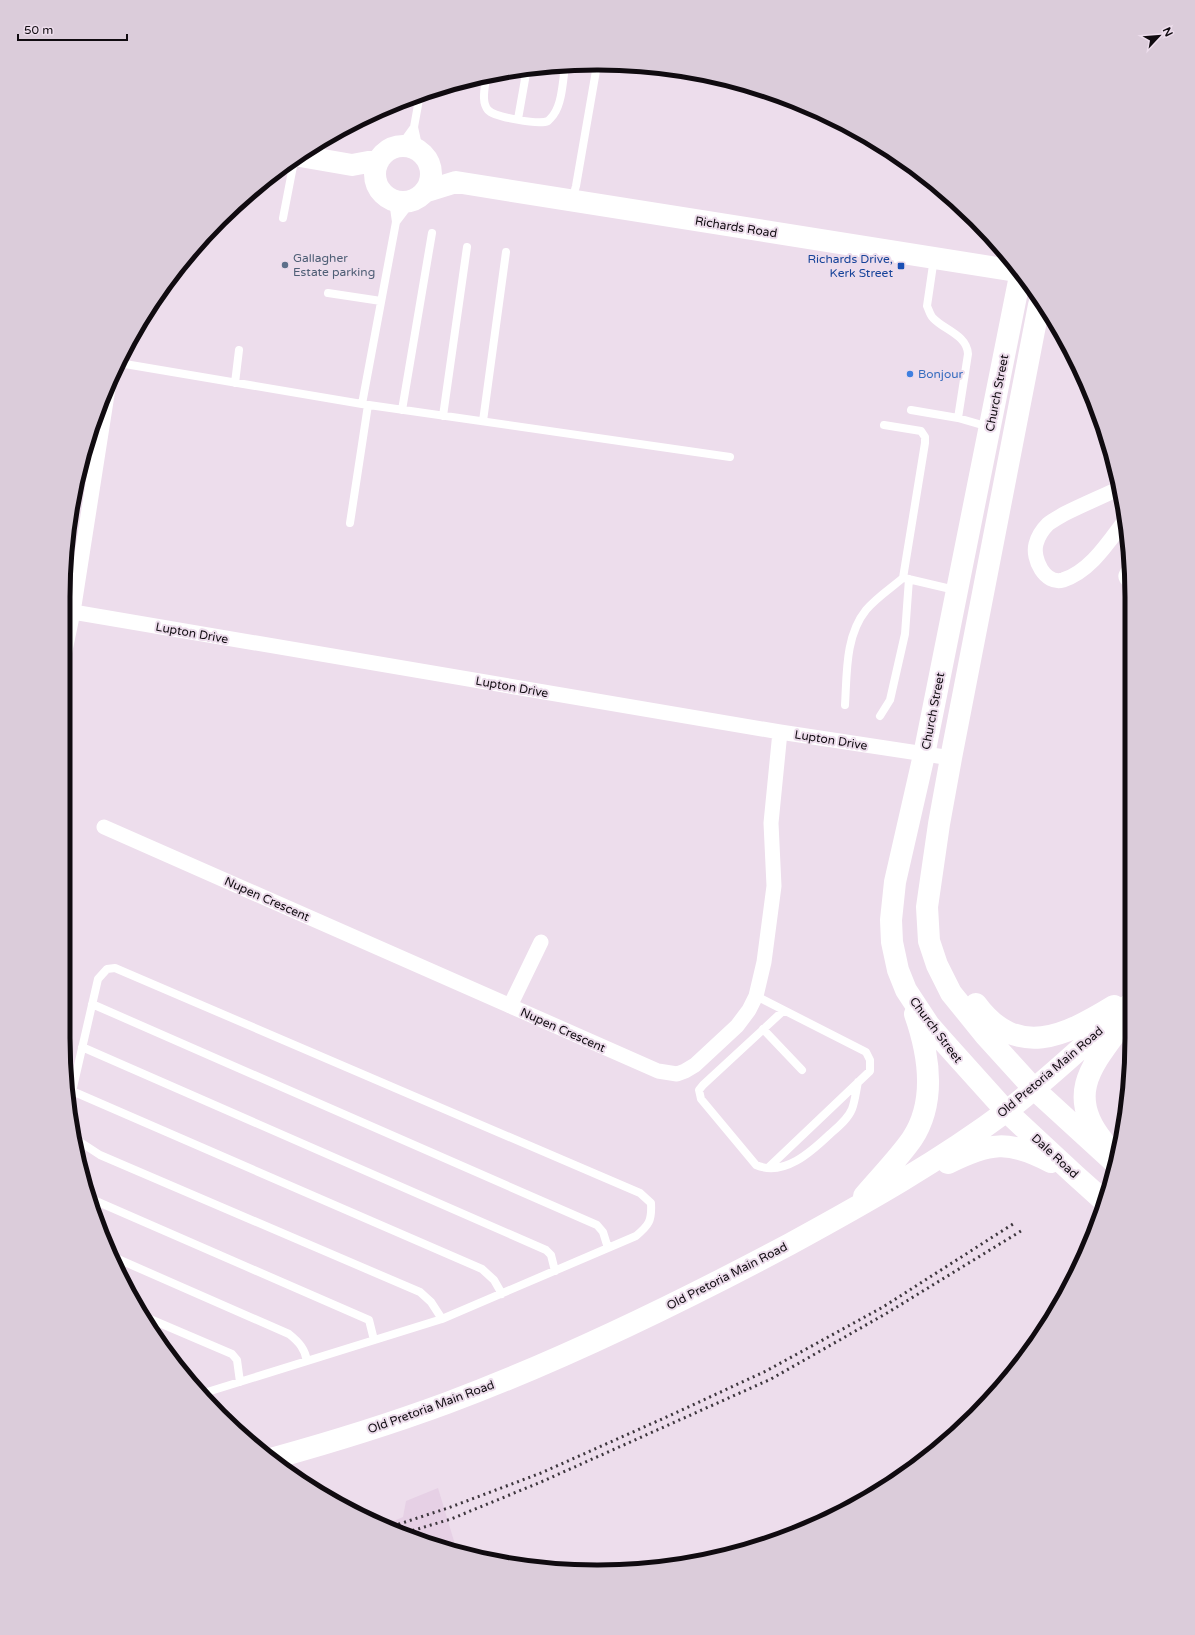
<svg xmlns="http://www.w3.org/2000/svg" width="1195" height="1635" font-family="'Varela Round',sans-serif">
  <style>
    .built { fill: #e6d0e5 }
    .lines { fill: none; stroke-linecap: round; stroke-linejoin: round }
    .lane { stroke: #fff; stroke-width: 8 }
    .street { stroke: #fff; stroke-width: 15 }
    .secondary { stroke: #fff; stroke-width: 22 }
    .rail { stroke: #3d363d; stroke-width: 3; stroke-dasharray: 2 4; stroke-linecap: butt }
    .service-dot { fill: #5c6f8a; stroke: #edddec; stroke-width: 1.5 }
    .transit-dot { fill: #1a4fb4; stroke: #edddec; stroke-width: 1.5 }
    .shop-dot { fill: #3f7fe0; stroke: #edddec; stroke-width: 1.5 }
    .labels { text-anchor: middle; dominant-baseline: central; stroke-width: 4; stroke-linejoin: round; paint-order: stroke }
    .street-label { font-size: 12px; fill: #100b10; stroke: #edddec }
    .service-label { font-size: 12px; fill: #4e5e75; stroke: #edddec; text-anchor: start }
    .transit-label { font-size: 12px; fill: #164399; stroke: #edddec; text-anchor: end }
    .shop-label { font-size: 12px; fill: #366cbe; stroke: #edddec; text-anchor: start }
    .rim { fill: none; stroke: #100b10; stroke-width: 5 }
  </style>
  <rect width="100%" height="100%" fill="#edddec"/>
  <path class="built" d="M438 1488 457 1551 426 1544 382 1526 403 1517 406 1501Z"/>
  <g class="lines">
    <path class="lane" d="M486 77C485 88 481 102 488 110 494 117 539 125 548 121 550 119 553 116 554 114 562 103 563 80 565 66
      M518 119 527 68
      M401 145 414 127
      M419 150 414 127 420 94
      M572 200 576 186 597 65
      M283 218 294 161
      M396 222 412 201
      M934 258 927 306C929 310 930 315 933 318 944 330 967 335 968 354L958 418
      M328 293 381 301
      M119 363 362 404 730 457
      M235 383 239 350
      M362 404 396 222 393 201
      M402 410 432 233
      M911 410 958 418 989 427
      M443 416 467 247
      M483 421 506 252
      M350 523 368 405
      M1128 566C1122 573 1119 578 1128 585
      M904 578 955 590
      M845 705C847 674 845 636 866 610 876 598 891 588 903 578L925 443V437L921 431 884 425
      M880 716 890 700 905 634 909 579
      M756 996 866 1052 870 1060V1071L768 1168
      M92 1004 597 1225 603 1232 608 1248
      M783 1011 703 1085 699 1090 701 1099 756 1165C784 1177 811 1152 830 1134 838 1127 848 1119 852 1109 855 1101 856 1091 858 1082
      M763 1029 802 1070
      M82 1047 546 1250 551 1255 555 1271
      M72 1091 482 1269 494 1280 502 1294
      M71 1096 98 979 107 969 115 968 640 1193 651 1203C652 1221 649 1225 636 1236L442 1319 204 1393
      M77 1140 100 1155 420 1292 431 1302 442 1319
      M89 1198 369 1320 374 1340
      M111 1256 289 1334C299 1342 305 1349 307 1361
      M143 1316 232 1354 237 1360 240 1382"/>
    <path class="street" d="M1120 488C1101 497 1082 505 1064 514 1059 517 1053 520 1048 524 1042 530 1038 536 1036 544 1032 559 1045 585 1063 580 1091 571 1109 541 1126 519
      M63 614 73 612 780 732 951 758
      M63 660 73 612 109 382
      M104 827 658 1071 677 1074 685 1071 695 1065 737 1026 749 1010 756 996 764 962 774 886 771 823 780 732
      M510 1006 541 942"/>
    <path class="secondary" d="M375 174a28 28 0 1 1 56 0a28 28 0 1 1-56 0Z
      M300 156 352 165 379 160
      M427 191 456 182 1016 271
      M1020 276 924 755 895 882 891 920 892 942 898 970 906 990 929 1025 943 1041 1006 1111 1075 1175 1104 1201
      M1039 305 951 758 939 824 927 907 929 941 937 965 951 993 985 1035 1034 1089 1116 1164
      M976 1004C1017 1060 1065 1036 1114 1006
      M1103 1141C1063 1092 1096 1061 1126 1019
      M948 1163C990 1143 1008 1139 1051 1162
      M864 1196C880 1177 898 1159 912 1139 937 1101 929 1054 915 1014
      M274 1458C332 1442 390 1424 447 1403 565 1359 679 1303 790 1244 865 1203 940 1161 1008 1110 1051 1077 1090 1039 1130 1004"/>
    <path class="rail" d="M387 1528 448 1508 541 1473 671 1415 766 1371 883 1307 1013 1224
      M401 1534 451 1519 541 1482 771 1379 887 1313 1021 1231"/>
  </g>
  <circle class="service-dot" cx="285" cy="265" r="4"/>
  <rect class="transit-dot" x="897" y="262" width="8" height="8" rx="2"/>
  <circle class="shop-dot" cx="910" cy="374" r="4"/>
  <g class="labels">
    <g class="street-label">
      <text transform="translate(736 227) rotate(9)">Richards Road</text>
      <text transform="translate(997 393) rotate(-79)">Church Street</text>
      <text transform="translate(192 633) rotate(10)">Lupton Drive</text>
      <text transform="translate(512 687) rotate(10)">Lupton Drive</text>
      <text transform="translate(933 711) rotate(-79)">Church Street</text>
      <text transform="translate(831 740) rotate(9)">Lupton Drive</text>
      <text transform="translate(267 899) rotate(24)">Nupen Crescent</text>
      <text transform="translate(563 1030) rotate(24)">Nupen Crescent</text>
      <text transform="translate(936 1030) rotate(53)">Church Street</text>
      <text transform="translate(1050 1072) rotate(-40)">Old Pretoria Main Road</text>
      <text transform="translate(1055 1156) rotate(43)">Dale Road</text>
      <text transform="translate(727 1276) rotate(-27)">Old Pretoria Main Road</text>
      <text transform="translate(431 1407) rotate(-20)">Old Pretoria Main Road</text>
    </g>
    <g class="service-label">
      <text x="293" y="258">Gallagher<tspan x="293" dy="14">Estate parking</tspan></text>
    </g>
    <g class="transit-label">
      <text x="893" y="259">Richards Drive,<tspan x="893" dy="14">Kerk Street</tspan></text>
    </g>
    <g class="shop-label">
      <text x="918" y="374">Bonjour</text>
    </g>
  </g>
  <path d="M0 0H1195V1635H0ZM597 70H598A527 527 0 0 1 1125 597V1038A527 527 0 0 1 598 1565H597A527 527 0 0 1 70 1038V597A527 527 0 0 1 597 70Z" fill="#dbccda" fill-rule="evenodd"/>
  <path class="rim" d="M597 70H598A527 527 0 0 1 1125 597V1038A527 527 0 0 1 598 1565H597A527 527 0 0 1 70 1038V597A527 527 0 0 1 597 70Z"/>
  <g transform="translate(1159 36) rotate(64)" stroke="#edddec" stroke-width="3" paint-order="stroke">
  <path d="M0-3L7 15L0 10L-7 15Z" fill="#100b10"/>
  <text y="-6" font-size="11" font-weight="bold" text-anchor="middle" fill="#100b10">N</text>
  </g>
  <path d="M18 34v6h109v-6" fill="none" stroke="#100b10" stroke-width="2"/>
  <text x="24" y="34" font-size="12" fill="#100b10" stroke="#edddec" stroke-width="3" paint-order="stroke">50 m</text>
</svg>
